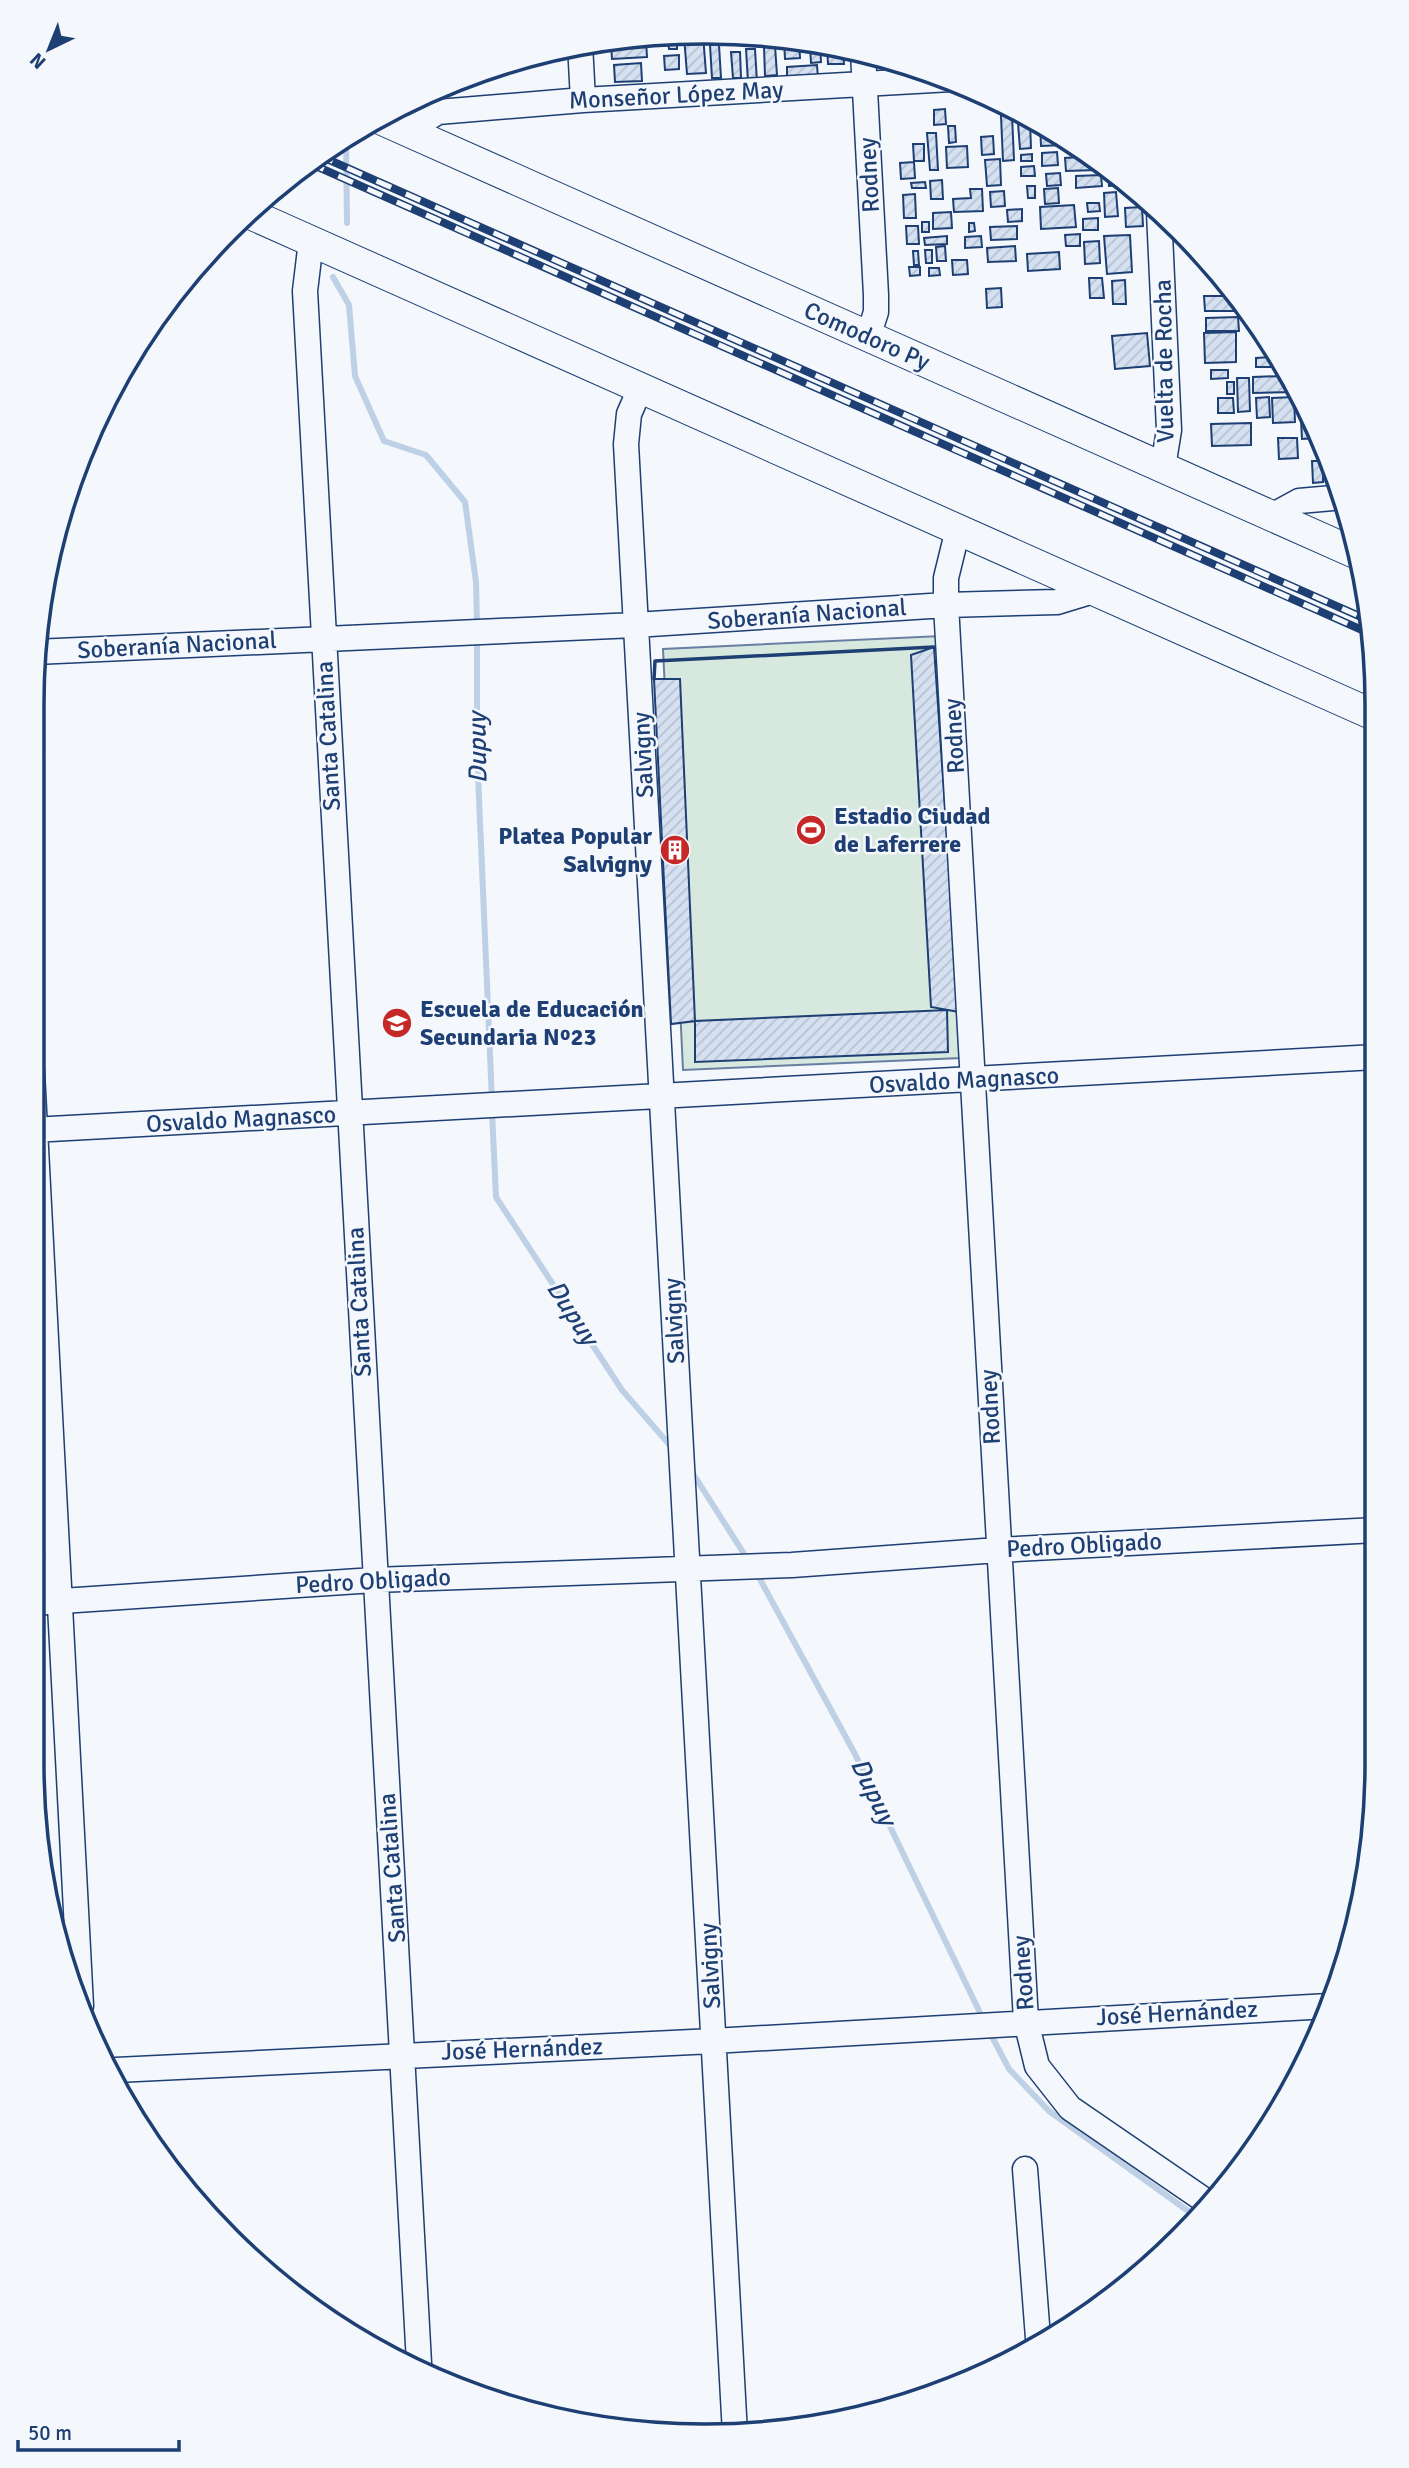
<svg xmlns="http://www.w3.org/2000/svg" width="1409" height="2468" font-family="Signika,sans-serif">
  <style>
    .garden { fill: #d7e8df; stroke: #687fa3; stroke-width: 2 }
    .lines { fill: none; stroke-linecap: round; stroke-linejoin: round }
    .stream { stroke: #bed0e5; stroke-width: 6 }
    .building { fill: url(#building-hatch); stroke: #1d3f73; stroke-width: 2 }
    .minor-casing { stroke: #1d3f73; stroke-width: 27 }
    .major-casing { stroke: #1d3f73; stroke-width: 32 }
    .minor { stroke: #f4f7fb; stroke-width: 24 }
    .major { stroke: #f4f7fb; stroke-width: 30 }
    .rail-casing { stroke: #1d3f73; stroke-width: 8 }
    .rail { stroke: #f4f7fb; stroke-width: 5; stroke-dasharray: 16; stroke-linecap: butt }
    .wall { stroke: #1d3f73; stroke-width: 3.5 }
    .labels { text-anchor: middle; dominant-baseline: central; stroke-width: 5; stroke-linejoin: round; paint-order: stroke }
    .street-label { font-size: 24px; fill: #1d3f73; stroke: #f4f7fb }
    .poi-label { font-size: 24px; font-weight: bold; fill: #1d3f73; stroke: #f4f7fb; text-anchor: start }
    .water-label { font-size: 26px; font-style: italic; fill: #1d3f73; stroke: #f4f7fb }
    .rim { fill: none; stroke: #1d3f73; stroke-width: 3.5 }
  </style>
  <defs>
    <pattern id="building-hatch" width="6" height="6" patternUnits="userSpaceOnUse" patternTransform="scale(1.75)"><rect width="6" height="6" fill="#d5e0f0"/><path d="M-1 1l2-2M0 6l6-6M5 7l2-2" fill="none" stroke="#b6c1d1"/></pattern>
  </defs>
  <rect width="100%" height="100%" fill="#f4f7fb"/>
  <path class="garden" d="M941 636 961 1058 683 1070 663 649Z"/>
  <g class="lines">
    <path class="stream" d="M346 137 347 223
      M333 277 349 305 355 376 384 441 426 455 465 502 476 582 477 625
      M477 636V751L492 1101
      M492 1112 496 1197 622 1390 674 1450
      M690 1469 748 1560
      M756 1572 855 1754 984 2021
      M989 2031 1009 2069 1049 2111 1195 2216"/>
  </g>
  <path class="building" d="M703 35 706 73 687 74 684 36Z
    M677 39V49H669L668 40Z
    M784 39 799 41 800 58 785 59Z
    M646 41 647 57 612 59 611 43Z
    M827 44 843 47 844 64H828Z
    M710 45H719L721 78H712Z
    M764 46H775L777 75 765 76Z
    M810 46H820L821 62 811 63Z
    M746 49H755L757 82H748Z
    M731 52H740L741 78H733Z
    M679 55V69L665 70 664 56Z
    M641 63 642 81 615 82 614 65Z
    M817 65 818 79 787 81V67Z
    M945 109 946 124 934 125V110Z
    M1012 115 1014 160 1003 161 1001 116Z
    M1030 122 1031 148 1020 149 1018 123Z
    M1040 124 1064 137V145L1041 146Z
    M948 126H955L956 142 949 143Z
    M927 133H936L938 170H930Z
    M993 136 994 154 982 155 981 137Z
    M913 144H924V161H914Z
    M967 146 968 167 947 168 946 147Z
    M1057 152 1058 165 1042 166V153Z
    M1032 154V161H1021V155Z
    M1092 156 1097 160V170L1066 171 1065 158Z
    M1000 159 1001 185 987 186 985 160Z
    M914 162 915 178 901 179 900 163Z
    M1034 166 1035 176H1021V167Z
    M1108 171 1124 182V185L1109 186Z
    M1060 173 1061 185 1047 186 1046 174Z
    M1101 175 1102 186 1076 188V176Z
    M942 180 943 199H931L930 181Z
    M925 182 926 188H912L911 183Z
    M1027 186H1035V198H1028Z
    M1058 188 1059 203 1045 204 1044 189Z
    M970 189H982L983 211 954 212 953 199 971 198Z
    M1132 189 1141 197V198H1133Z
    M1004 191 1005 206 991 207 990 192Z
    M1116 192 1118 216 1105 217 1104 193Z
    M915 194 916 218H904L903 195Z
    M1087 203H1099L1100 211 1088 212Z
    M1074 205 1076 227 1041 229 1040 207Z
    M1142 207 1143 226 1126 227 1125 208Z
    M1022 209V221L1008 222 1007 210Z
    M951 212 952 228 933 229V213Z
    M1098 218V230H1083V219Z
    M922 222H929V232H922Z
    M969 223H974L975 231 969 232Z
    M906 226H918L919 244H907Z
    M1017 226V239L991 240 990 227Z
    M1080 234V246H1066L1065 235Z
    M1130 235 1132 272 1107 274 1104 236Z
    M947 236V244L925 245 924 238Z
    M981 236 982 247 965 248V237Z
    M1099 241 1100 263 1085 264 1084 242Z
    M945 246 946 261H937L936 247Z
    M1015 246 1016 261 988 262 987 248Z
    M925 250H932V263H926Z
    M913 251H918L919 265H914Z
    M1059 252 1060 269 1028 271 1027 254Z
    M952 260H967L968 274 953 275Z
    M909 267H920V275L910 276Z
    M929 268H939L940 275 929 276Z
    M1089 278H1102L1104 298H1090Z
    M1125 280 1126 304H1113L1112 281Z
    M1001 288 1002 307 987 308 986 289Z
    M1204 296H1232L1238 304V311H1205Z
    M1238 317 1239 331H1206V318Z
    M1236 332V362L1205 363 1204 333Z
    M1147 333 1150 366 1115 369 1112 336Z
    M1271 357V367H1256V358Z
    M1283 362 1298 392 1253 393V377L1283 376Z
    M1211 370H1228V378L1211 379Z
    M1237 378H1249L1250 411 1238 412Z
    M1227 382H1234V394H1227Z
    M1269 397 1270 417 1257 418 1256 398Z
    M1294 397 1295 422 1273 423 1272 398Z
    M1218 398H1233L1234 413H1218Z
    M1301 419H1310L1319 438 1302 439Z
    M1251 423V445L1212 446 1211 424Z
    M1278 438H1297L1298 458 1279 459Z
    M1324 450 1332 466H1325Z
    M1312 461H1323V482L1313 483Z
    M1326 469H1333L1337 481H1327Z
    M934 647 959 1012 931 1007 911 655Z
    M654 679H680L695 1021 671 1024Z
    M947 1010 948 1052 695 1062V1021Z"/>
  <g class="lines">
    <g class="minor-casing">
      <path id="minor" d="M580 44 583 100
        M863 53 876 295V312L868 337
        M407 131 438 112 583 100 951 79
        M1159 212 1169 430 1163 467
        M311 241 305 291 419 2363
        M640 389 629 414 626 444 735 2434
        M1270 517 1299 501 1344 497
        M958 529 946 578V605L1026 2021 1037 2066 1070 2108 1207 2202
        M35 652 635 625 946 605 1057 602 1093 591
        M32 1072 81 2006
        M32 1130 1376 1057
        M32 1559 60 1600
        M32 1603 374 1580 792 1565 998 1550 1376 1530
        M116 2070 713 2041 1329 2006
        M1025 2169 1038 2338"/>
    </g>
    <g class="major-casing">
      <path id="major" d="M380 119 1355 553
        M248 213 1376 716"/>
    </g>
    <use href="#minor" class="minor"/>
    <use href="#major" class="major"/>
    <g class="rail-casing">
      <path id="rail" d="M318 155 1368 620
        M309 163 1371 634"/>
    </g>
    <use href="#rail" class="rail"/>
    <path class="wall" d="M654 679 655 661 934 647"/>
  </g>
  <defs>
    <g id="stadium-disc" transform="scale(1.575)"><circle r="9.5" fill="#c62828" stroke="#f4f7fb"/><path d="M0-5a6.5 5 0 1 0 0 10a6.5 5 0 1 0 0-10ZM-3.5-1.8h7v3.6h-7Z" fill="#fff"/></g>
    <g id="building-disc" transform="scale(1.575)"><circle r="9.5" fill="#c62828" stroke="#f4f7fb"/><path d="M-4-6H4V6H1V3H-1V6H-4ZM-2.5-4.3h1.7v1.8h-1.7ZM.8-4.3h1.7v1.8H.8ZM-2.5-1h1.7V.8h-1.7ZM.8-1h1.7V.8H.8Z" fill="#fff"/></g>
    <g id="school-disc" transform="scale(1.575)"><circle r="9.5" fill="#c62828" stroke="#f4f7fb"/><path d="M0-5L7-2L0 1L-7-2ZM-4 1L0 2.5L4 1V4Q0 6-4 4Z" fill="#fff"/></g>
  </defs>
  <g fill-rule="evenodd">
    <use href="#stadium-disc" x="811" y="830"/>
    <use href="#building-disc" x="675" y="850"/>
    <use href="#school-disc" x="397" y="1023"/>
  </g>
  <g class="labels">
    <g class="street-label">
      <text transform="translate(676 95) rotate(-3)">Monseñor López May</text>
      <text transform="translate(869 175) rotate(-93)">Rodney</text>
      <text transform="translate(867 336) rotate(24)">Comodoro Py</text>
      <text transform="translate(1164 361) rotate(-91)">Vuelta de Rocha</text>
      <text transform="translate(807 614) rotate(-4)">Soberanía Nacional</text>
      <text transform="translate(177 645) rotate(-3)">Soberanía Nacional</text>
      <text transform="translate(328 736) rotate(-93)">Santa Catalina</text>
      <text transform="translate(954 736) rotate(-93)">Rodney</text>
      <text transform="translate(643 755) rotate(-93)">Salvigny</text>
      <text transform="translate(964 1080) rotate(-3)">Osvaldo Magnasco</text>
      <text transform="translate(241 1119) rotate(-3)">Osvaldo Magnasco</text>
      <text transform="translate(359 1302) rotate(-93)">Santa Catalina</text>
      <text transform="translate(674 1321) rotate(-93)">Salvigny</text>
      <text transform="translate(990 1407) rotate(-93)">Rodney</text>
      <text transform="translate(1084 1545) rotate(-3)">Pedro Obligado</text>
      <text transform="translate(373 1581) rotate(-3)">Pedro Obligado</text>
      <text transform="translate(392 1868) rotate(-94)">Santa Catalina</text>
      <text transform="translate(710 1966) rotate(-93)">Salvigny</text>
      <text transform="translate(1023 1973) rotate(-94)">Rodney</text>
      <text transform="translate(1177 2013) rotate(-3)">José Hernández</text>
      <text transform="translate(522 2049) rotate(-2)">José Hernández</text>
    </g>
    <g class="poi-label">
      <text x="834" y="816">Estadio Ciudad<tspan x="834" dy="28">de Laferrere</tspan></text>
      <text x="652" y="836" text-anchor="end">Platea Popular<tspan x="652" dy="28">Salvigny</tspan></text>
      <text x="420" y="1009">Escuela de Educación<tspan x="420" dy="28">Secundaria Nº23</tspan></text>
    </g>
    <g class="water-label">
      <text transform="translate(478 748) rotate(-91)">Dupuy</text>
      <text transform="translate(572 1313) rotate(57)">Dupuy</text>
      <text transform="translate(873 1792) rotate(64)">Dupuy</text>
    </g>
  </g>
  <path d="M0 0H1409V2468H0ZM704 44H705A660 660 0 0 1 1365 704V1764A660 660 0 0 1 705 2424H704A660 660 0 0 1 44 1764V704A660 660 0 0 1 704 44Z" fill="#f4f7fb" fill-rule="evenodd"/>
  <path class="rim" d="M704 44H705A660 660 0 0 1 1365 704V1764A660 660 0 0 1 705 2424H704A660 660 0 0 1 44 1764V704A660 660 0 0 1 704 44Z"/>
  <g transform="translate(49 49) rotate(223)" stroke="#f4f7fb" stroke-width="5" paint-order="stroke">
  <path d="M0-5L12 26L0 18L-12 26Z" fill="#1d3f73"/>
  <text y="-10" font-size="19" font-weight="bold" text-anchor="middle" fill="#1d3f73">N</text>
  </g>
  <path d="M18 2440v10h161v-10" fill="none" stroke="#1d3f73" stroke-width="3.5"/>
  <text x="28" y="2440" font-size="21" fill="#1d3f73" stroke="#f4f7fb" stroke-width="5" paint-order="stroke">50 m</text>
</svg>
